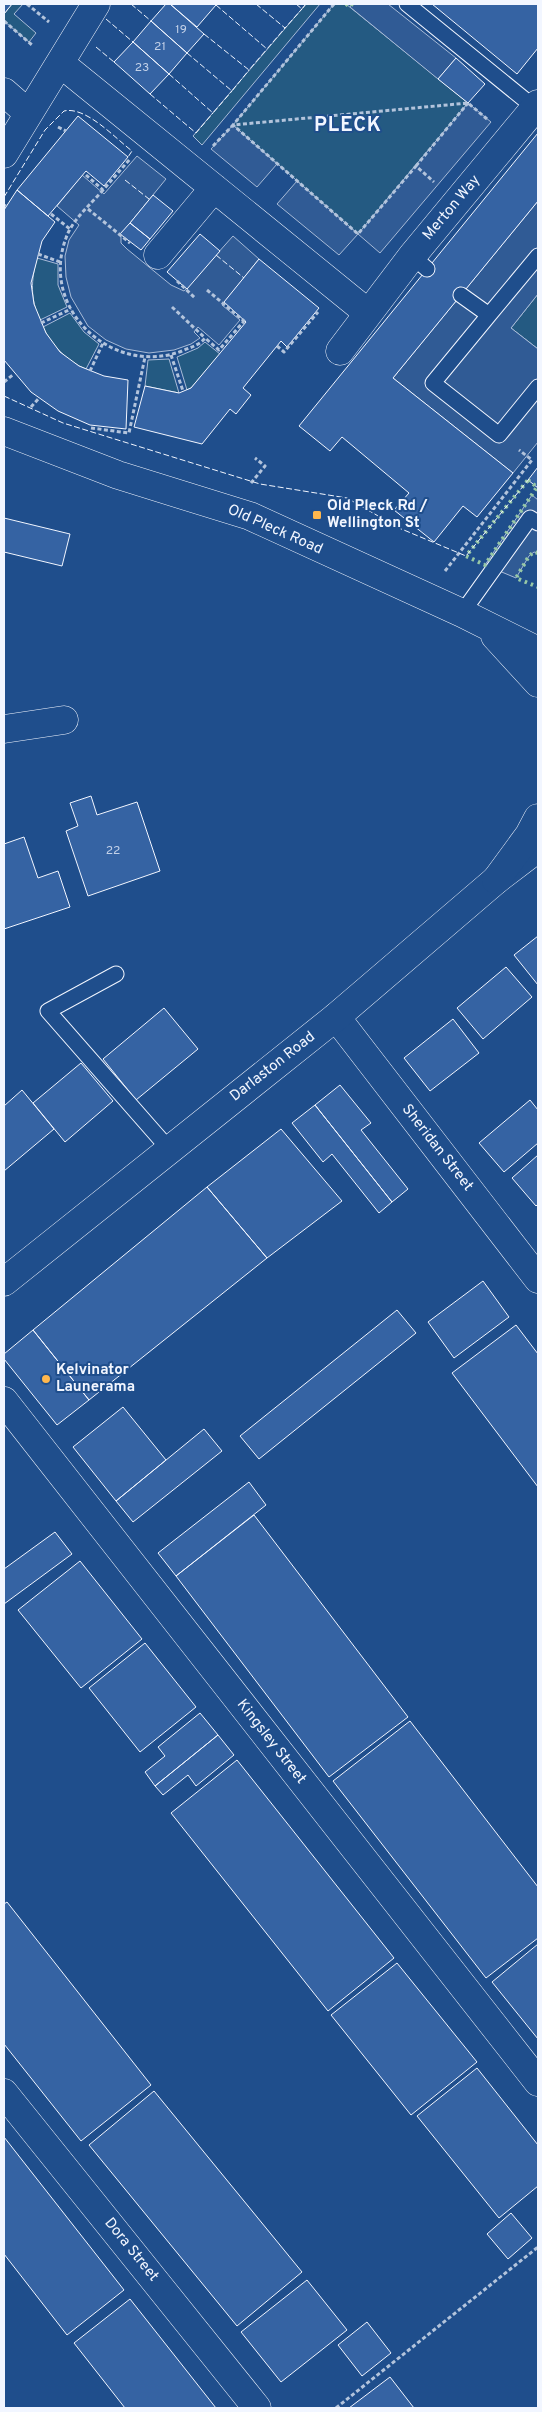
<svg xmlns="http://www.w3.org/2000/svg" width="542" height="2412" font-family="Overpass,sans-serif">
  <style>
    .green { fill: #245a82; stroke: #a8bbd7 }
    .parking { fill: #305b95; stroke: #a8bbd7 }
    .building { fill: #3563a3; stroke: #f2f6ff }
    .lines { fill: none; stroke-linecap: round; stroke-linejoin: round }
    .service-casing { stroke: #f2f6ff; stroke-width: 17 }
    .minor-casing { stroke: #f2f6ff; stroke-width: 29 }
    .primary-casing { stroke: #f2f6ff; stroke-width: 29 }
    .trunk-casing { stroke: #f2f6ff; stroke-width: 29 }
    .path { stroke: #b3c4dc; stroke-width: 3; stroke-dasharray: 4 2.5; stroke-linecap: butt }
    .service { stroke: #1f4e8c; stroke-width: 15 }
    .minor { stroke: #1f4e8c; stroke-width: 28 }
    .primary { stroke: #1f4e8c; stroke-width: 28 }
    .trunk { stroke: #1f4e8c; stroke-width: 28 }
    .hedge { stroke: #97c8a6; stroke-width: 4; stroke-dasharray: 2.5 4; stroke-linecap: butt }
    .fence { stroke: #f2f6ff; stroke-width: 1; stroke-dasharray: 6 2.5; stroke-linecap: butt }
    .poi-dot { fill: #ffb74d; stroke: #1f4e8c; stroke-width: 2 }
    .labels { text-anchor: middle; dominant-baseline: central; stroke-width: 4; stroke-linejoin: round; paint-order: stroke }
    .number-label { font-size: 12px; fill: #c3d1e8 }
    .street-label { font-size: 15px; fill: #f2f6ff; stroke: #1f4e8c }
    .poi-label { font-size: 15px; font-weight: bold; fill: #f2f6ff; stroke: #1f4e8c; text-anchor: start }
    .district-label { font-size: 20px; font-weight: bold; letter-spacing: 1px; fill: #f2f6ff; stroke: #1f4e8c }
  </style>
  <rect width="100%" height="100%" fill="#1f4e8c"/>
  <path class="green" d="M12 4H23L14 14 36 33 29 42 4 21V14Z
    M306 4H320L202 145 193 136Z
    M334 4H346L468 103 358 234 233 125Z
    M37 258 58 264V285L67 307 40 320C30 299 31 280 37 258Z
    M538 294V349L511 328Z
    M70 313 84 332 99 344 86 369C68 362 51 345 43 327Z
    M205 342 220 354 191 388 187 390 177 357 198 348Z
    M169 359 179 393 145 386 148 360Z"/>
  <path class="parking" d="M352 4H388L456 58 438 79 350 7Z
    M468 103 491 122 380 253 358 234 339 255 277 204 297 181 358 234Z
    M233 125 277 164 257 187 211 149Z
    M137 156 166 179 121 234V243L127 249 171 285 184 291 233 236 259 259 222 305 240 320 219 345 198 327 194 332 200 338 191 344 174 350 149 353 126 349 106 340 88 326 71 297 66 277 65 256 69 240 79 225 57 206 82 175 104 194Z
    M538 201V294L511 328 538 349V442L513 473 393 378Z
    M532 495 538 500V553L534 552 529 556 516 578 485 565Z"/>
  <path class="building" d="M4 4H12L4 14Z
    M166 4H170L204 34 187 53 151 21Z
    M170 4H214L216 5 197 27Z
    M432 4H538V48L517 74Z
    M151 21 187 53 169 74 133 42Z
    M133 42 169 74 150 94 114 62Z
    M456 58 485 84 468 103 438 79Z
    M78 116 128 157 104 186 86 171 48 216 17 190Z
    M538 133V201L393 378 513 473 477 517 463 506 434 542 394 510 409 493 342 437 330 451 299 426Z
    M17 190 55 222 42 241 31 283 34 304 46 333 60 352 79 366 104 376 128 380 126 429 90 425 58 411 31 392 4 360V210Z
    M153 195 173 211 150 239 130 223Z
    M130 223 150 239 141 250 120 234Z
    M200 234 220 251 187 289 167 272Z
    M259 259 319 308 287 347 281 341 243 388 251 395 236 414 230 409 202 444 134 427 145 386 179 393 191 388 246 322 224 302Z
    M538 467V488L528 480Z
    M4 518 70 534 62 566 4 552Z
    M91 796 97 815 137 802 160 871 88 896 66 831 78 826 70 803Z
    M24 837 38 878 58 871 70 907 4 929V844Z
    M538 936V985L514 955Z
    M506 967 532 997 483 1039 457 1008Z
    M164 1008 198 1049 136 1100 103 1059Z
    M453 1019 479 1053 430 1091 404 1058Z
    M81 1063 113 1101 65 1142 33 1103Z
    M340 1085 371 1123 361 1130 408 1189 392 1202 315 1105Z
    M22 1090 54 1129 4 1171V1106Z
    M530 1100 538 1110V1143L504 1172 479 1143Z
    M315 1105 392 1202 379 1213 332 1154 323 1162 292 1123Z
    M281 1129 342 1201 267 1258 207 1187Z
    M538 1155V1204L536 1206 512 1178Z
    M207 1187 267 1258 89 1400 33 1330Z
    M483 1281 509 1317 454 1358 428 1322Z
    M397 1310 416 1333 259 1459 240 1436Z
    M516 1325 538 1354V1487L452 1373Z
    M33 1330 89 1400 57 1425 4 1359V1354Z
    M123 1407 166 1460 116 1501 73 1447Z
    M204 1429 222 1451 133 1522 116 1501Z
    M249 1482 266 1505 176 1576 158 1553Z
    M254 1515 408 1717 329 1777 176 1576Z
    M55 1532 72 1554 4 1604V1569Z
    M80 1561 142 1639 81 1688 18 1610Z
    M145 1643 196 1707 140 1752 89 1688Z
    M200 1713 218 1735 155 1786 145 1772 165 1756 158 1747Z
    M410 1721 538 1887V1938L486 1978 333 1781Z
    M218 1735 234 1755 196 1786 188 1775 163 1795 155 1786Z
    M237 1760 394 1958 328 2011 171 1813Z
    M7 1902 151 2085 81 2141 4 2044V1904Z
    M538 1944V2039L492 1982Z
    M397 1963 477 2062 411 2115 331 2015Z
    M477 2068 538 2145V2186L499 2218 417 2116Z
    M154 2091 302 2272 237 2326 89 2145Z
    M4 2137 124 2290 67 2335 4 2254Z
    M511 2213 532 2238 508 2259 487 2234Z
    M307 2280 347 2330 281 2382 241 2332Z
    M130 2299 216 2408H125L74 2343Z
    M367 2322 391 2353 362 2376 338 2345Z
    M390 2377 414 2408H349Z"/>
  <g class="lines">
    <g class="service-casing">
      <path id="service" d="M407 4 535 108
        M412 256 427 269
        M461 295 489 315 433 383 499 435 538 387
        M489 315 538 256
        M462 613 530 518 538 523
        M116 974 48 1011 169 1149"/>
    </g>
    <g class="minor-casing">
      <path id="minor" d="M60 63 368 313
        M4 92 28 113
        M4 154 96 4
        M158 255 214 188
        M340 351 412 256 538 104
        M4 729 64 720
        M336 1017 538 1279
        M4 1401 538 2082
        M4 2093 257 2408"/>
    </g>
    <g class="primary-casing">
      <path id="primary" d="M4 1282 336 1017 496 880 538 848"/>
    </g>
    <g class="trunk-casing">
      <path id="trunk" d="M4 431 118 475 250 516 462 613 538 651
        M495 636 538 683
        M496 880 529 835 538 818"/>
    </g>
    <path class="path" d="M27 4 49 22
      M334 4 233 125 358 234 416 166 434 182
      M4 21 32 45
      M58 127 66 131
      M213 146 233 125 468 103 487 119
      M416 166 468 103
      M86 175 103 190 130 159
      M103 190C91 204 72 220 66 238 39 310 113 377 182 351 191 347 200 345 205 338L219 350 244 321 246 322
      M4 205 6 206
      M88 209 130 243
      M51 214 70 229
      M38 254 60 262
      M177 281 195 298
      M207 290 244 321
      M172 307 205 338
      M41 323 71 309
      M277 346 284 352 318 312
      M171 355 183 391
      M90 371 103 343
      M4 382 14 374
      M31 407 39 398
      M91 428 129 433 145 357
      M251 483 265 466 255 458
      M445 571 532 460 519 450
      M336 2408 538 2247"/>
    <use href="#service" class="service"/>
    <use href="#minor" class="minor"/>
    <use href="#primary" class="primary"/>
    <use href="#trunk" class="trunk"/>
    <path class="hedge" d="M346 4 350 7 352 4
      M528 480 537 487 485 565 466 556Z
      M538 553 534 552 529 556 516 578 538 587"/>
    <path class="fence" d="M131 4 151 21
      M256 4 285 28 302 9
      M296 4 302 9 306 4
      M216 5 267 49 285 28
      M106 19 133 42
      M204 34 249 70 267 49
      M96 47 114 62
      M187 53 232 91 249 70
      M169 74 213 113 232 91
      M150 94 196 133 213 113
      M125 180 149 199
      M4 197 45 130 64 111C86 106 115 138 132 151L128 157
      M216 255 244 278
      M4 396 63 423 260 484 347 498 399 528 466 556 529 479"/>
  </g>
  <g class="poi-dot">
    <rect x="312" y="510" width="10" height="10" rx="2.5"/>
    <circle cx="46" cy="1379" r="5"/>
  </g>
  <g class="labels">
    <g class="number-label">
      <text x="181" y="30">19</text>
      <text x="160" y="47">21</text>
      <text x="142" y="68">23</text>
      <text x="113" y="851">22</text>
    </g>
    <g class="street-label">
      <text transform="translate(452 208) rotate(-50)">Merton Way</text>
      <text transform="translate(275 530) rotate(24)">Old Pleck Road</text>
      <text transform="translate(273 1067) rotate(-38)">Darlaston Road</text>
      <text transform="translate(437 1148) rotate(52)">Sheridan Street</text>
      <text transform="translate(271 1742) rotate(52)">Kingsley Street</text>
      <text transform="translate(131 2250) rotate(51)">Dora Street</text>
    </g>
    <g class="poi-label">
      <text x="327" y="506">Old Pleck Rd /<tspan x="327" dy="17">Wellington St</tspan></text>
      <text x="56" y="1370">Kelvinator<tspan x="56" dy="17">Launerama</tspan></text>
    </g>
    <g class="district-label">
      <text x="348" y="126">PLECK</text>
    </g>
  </g>
  <rect width="542" height="2412" fill="none" stroke="#f2f6ff" stroke-width="10"/>
</svg>
